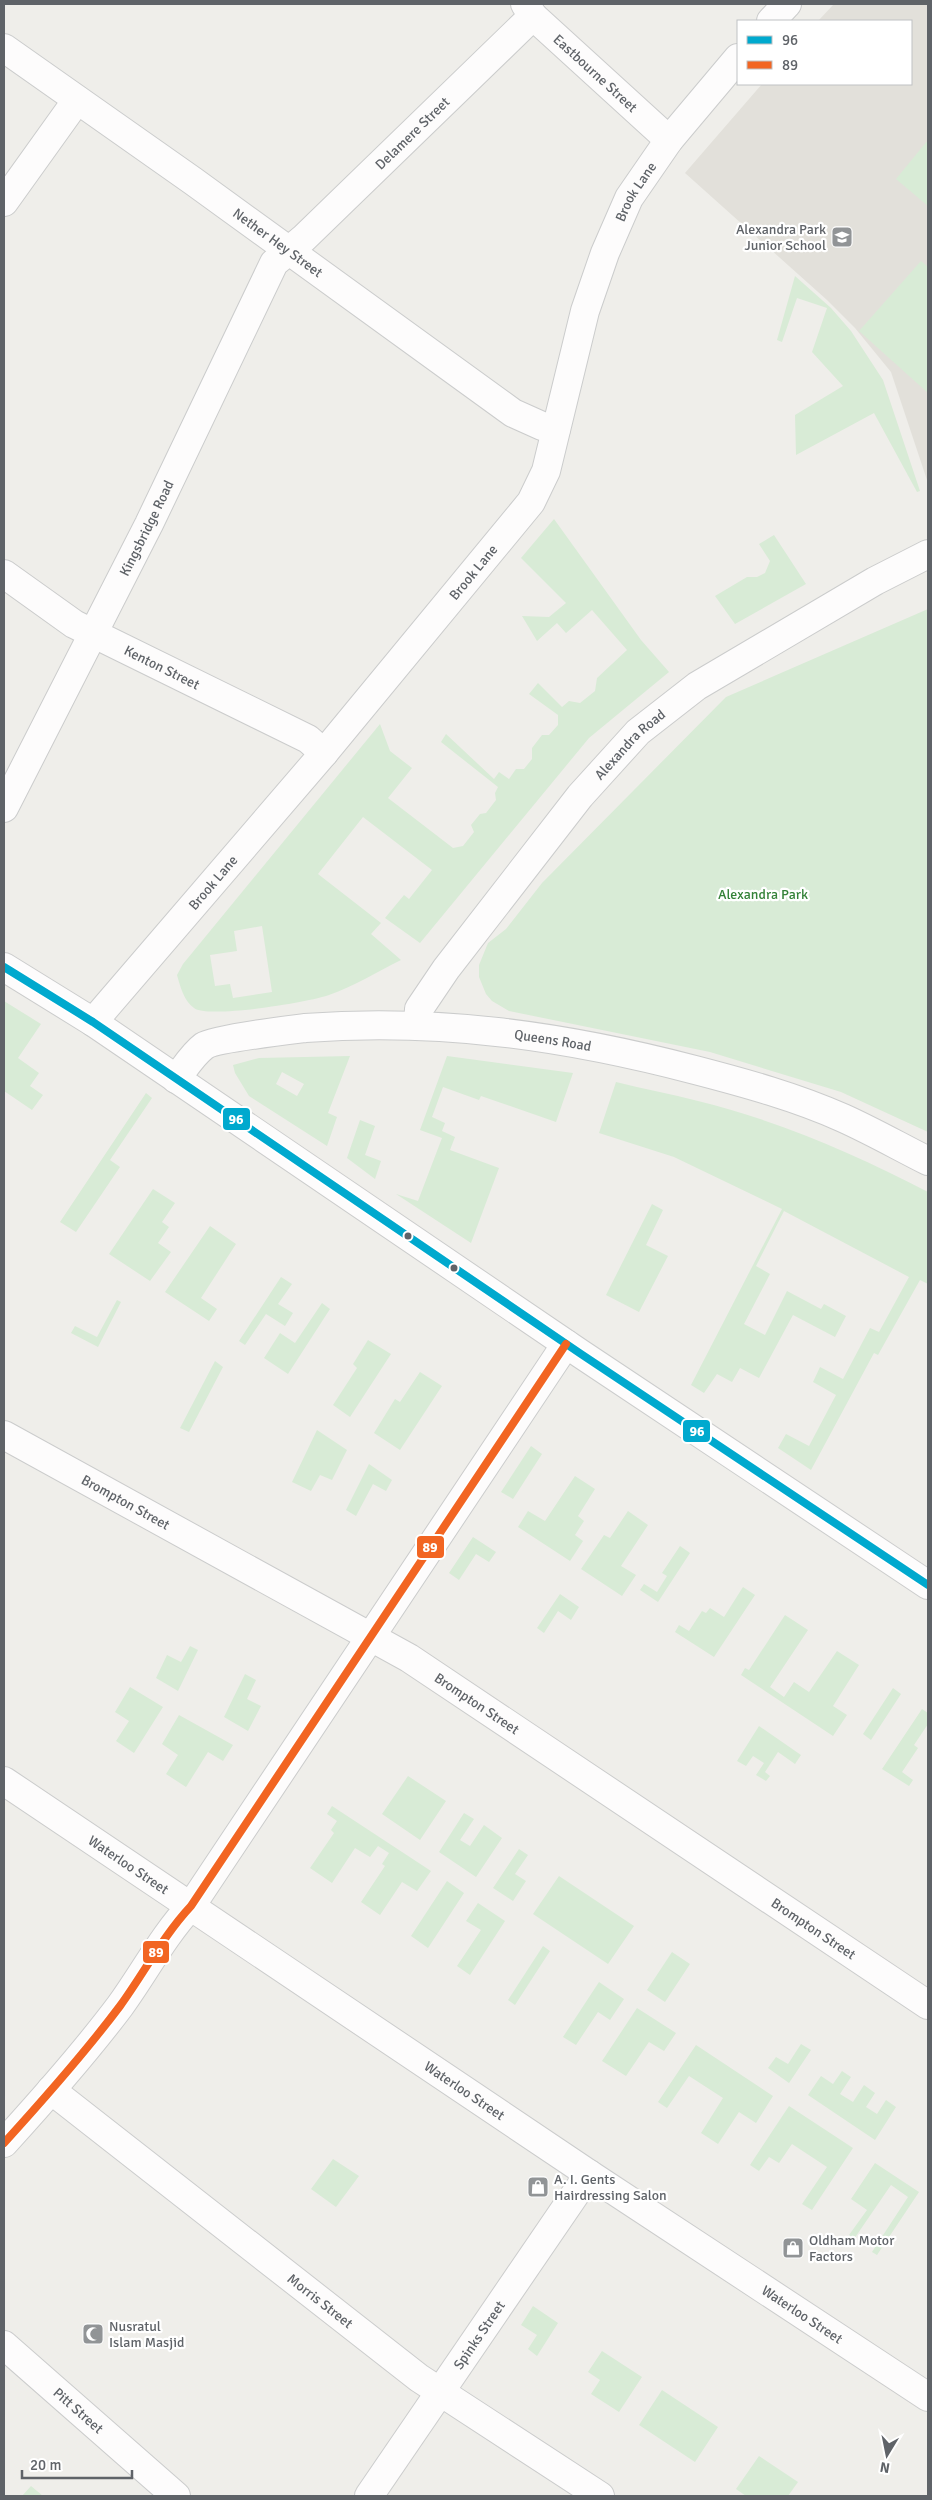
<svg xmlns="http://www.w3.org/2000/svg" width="932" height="2500" font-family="Signika,sans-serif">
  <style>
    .education { fill: #e2e0da }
    .green { fill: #d8ebd6; fill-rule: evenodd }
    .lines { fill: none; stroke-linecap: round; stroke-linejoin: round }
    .minor-casing { stroke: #cbcccc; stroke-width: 30 }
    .minor { stroke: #fdfcfc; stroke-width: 28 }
    .bus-1-casing { stroke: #fff; stroke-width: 11 }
    .bus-2-casing { stroke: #fff; stroke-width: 11 }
    .bus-1 { stroke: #00a9ce; stroke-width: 8 }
    .bus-2 { stroke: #f26522; stroke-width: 8 }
    .bus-dot { fill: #5f6368; stroke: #fff; stroke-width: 2 }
    .labels { text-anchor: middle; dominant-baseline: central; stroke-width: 4.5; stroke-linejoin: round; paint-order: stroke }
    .street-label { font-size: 14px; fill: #5f6368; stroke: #fff }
    .poi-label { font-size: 14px; fill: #5f6368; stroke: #fff; text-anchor: start }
    .park-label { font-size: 14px; fill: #348238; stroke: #fff }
    .line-badge { stroke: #fff; stroke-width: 2 }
    .badge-label { font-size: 14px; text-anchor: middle; font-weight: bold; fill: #fff }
  </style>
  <rect width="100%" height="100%" fill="#efeeea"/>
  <path class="education" d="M834 4H928V483L891 372 855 328 827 300 685 173 762 84H911V21H818Z"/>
  <path class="green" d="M928 140V206L896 179Z
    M921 261 928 267V393L859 331Z
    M795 276 831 308 851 331 883 380 920 491 917 492 874 413 796 455 795 415 843 386 812 352 827 308 797 298 782 342 777 340Z
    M554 519 641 640 669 672 589 738 420 943 385 918 404 895 409 899 432 870 363 817 318 874 381 923 371 934 401 960C377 972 354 986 329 995 310 1002 208 1019 194 1008 184 1001 180 986 177 975L183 964 380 724 390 751 412 768 388 798 453 848 463 846 474 832 471 825 480 814 486 813 496 800 495 793 498 787 441 742 446 734 494 779 499 772 509 779 516 769H524L532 759V748L542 735H549L558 725V715L529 694 538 683 562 707 569 701 580 703 595 691 597 678 627 650 592 610 566 633 557 623 537 641 522 616 549 617 566 603 521 558ZM262 926 272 992 233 998 230 984 215 986 210 955 237 951 234 931Z
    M774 535 806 584 735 624 715 596 747 577H757L765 573 770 561 759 544Z
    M928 609V1132L841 1092 710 1052 509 1011 492 1001 486 994 479 977V965L488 943 506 929 542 883 726 697Z
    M4 1001 41 1024 18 1058 39 1073 30 1086 43 1095 32 1110 4 1091Z
    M350 1056 328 1113 337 1117 327 1146 249 1096 235 1073 233 1065 259 1058ZM282 1072 304 1084 297 1096 276 1084Z
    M447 1056 573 1073 556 1122 481 1096 479 1100 443 1087 432 1117 445 1123 442 1131 455 1137 450 1150 499 1168 471 1243 396 1194 418 1201 442 1138 420 1130Z
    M616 1082C644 1089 671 1094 698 1101 779 1121 855 1154 928 1192V1284L920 1280 878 1355 874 1353 811 1470 778 1448 786 1434 809 1446 836 1395 813 1382 820 1367 843 1379 870 1328 879 1332 909 1277 784 1211 756 1266 770 1274 744 1324 765 1335 787 1291 821 1309 824 1304 846 1316 835 1337 793 1315 759 1378 740 1368 732 1382 717 1374 704 1393 691 1385 782 1209 674 1157 599 1133Z
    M146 1093 152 1098 110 1160 120 1167 76 1232 60 1222Z
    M360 1120 375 1126 365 1155 381 1161 375 1179 347 1158Z
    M153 1189 175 1203 162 1222 169 1227 158 1243 171 1252 150 1281 109 1254Z
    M652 1204 663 1210 646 1245 668 1256 639 1312 606 1295Z
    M210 1226 236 1244 201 1298 217 1309 209 1321 165 1292Z
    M281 1277 292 1284 278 1304 293 1313 285 1326 266 1314 245 1345 239 1341Z
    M117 1300 121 1302 98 1347 71 1333 75 1326 97 1337Z
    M322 1303 330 1309 288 1374 264 1358 280 1333 295 1343Z
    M368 1340 391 1354 350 1417 333 1405 357 1368 353 1364Z
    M215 1361 223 1367 189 1432 180 1428Z
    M420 1372 442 1386 400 1450 374 1433 395 1399 400 1402Z
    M317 1430 347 1450 332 1480 320 1475 311 1491 292 1482Z
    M531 1446 542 1454 513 1499 501 1492Z
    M369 1464 392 1480 386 1491 373 1484 356 1516 346 1510Z
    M575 1476 595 1489 578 1516 584 1521 575 1535 583 1541 570 1561 518 1527 528 1511 545 1521Z
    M628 1511 648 1525 621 1566 636 1575 622 1596 581 1569 604 1535 610 1538Z
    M473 1537 496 1552 489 1562 476 1554 459 1580 449 1573Z
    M680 1546 690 1553 658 1602 640 1590 644 1584 657 1592 667 1576 662 1573Z
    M743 1587 755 1595 714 1657 675 1632 679 1625 689 1631 702 1611 706 1613 710 1608 724 1617Z
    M560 1594 579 1607 571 1620 558 1611 544 1633 537 1628Z
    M785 1615 808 1630 770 1687 784 1697 794 1682 809 1692 837 1651 859 1665 833 1706 847 1715 833 1736 741 1675 745 1668 749 1670Z
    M190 1646 198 1650 178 1691 156 1678 167 1655 181 1662Z
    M245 1674 256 1680 247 1699 261 1706 248 1731 224 1717Z
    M130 1687 163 1707 134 1753 116 1741 129 1721 115 1712Z
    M893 1688 901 1694 871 1740 863 1734Z
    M922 1709 928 1713V1724L914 1745 918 1748 902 1772 913 1780 909 1786 882 1769Z
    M179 1715 233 1745 223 1761 208 1752 186 1787 166 1774 178 1755 162 1744Z
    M759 1726 801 1755 795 1764 778 1752 765 1772 770 1776 766 1781 756 1775 764 1763 753 1756 746 1766 737 1761Z
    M408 1776 446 1801 420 1840 382 1814Z
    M332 1806 431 1871 417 1891 402 1882 380 1915 361 1902 385 1866 382 1864 389 1853 378 1846 370 1857 355 1848 332 1883 310 1868 334 1833 331 1830 337 1821 327 1814Z
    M464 1813 474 1819 460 1840 470 1846 484 1825 502 1838 476 1877 439 1852Z
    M519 1849 528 1855 515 1874 526 1881 513 1901 493 1888Z
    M559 1876 634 1926 608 1964 533 1914Z
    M447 1881 464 1893 428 1948 411 1936Z
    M478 1903 505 1921 470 1975 457 1966 481 1930 466 1921Z
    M543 1946 550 1951 515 2005 508 2000Z
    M672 1952 690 1964 665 2002 647 1990Z
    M599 1982 624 1999 610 2020 598 2012 576 2045 563 2037Z
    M637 2008 676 2033 664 2051 649 2042 626 2076 602 2061Z
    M801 2044 811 2050 789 2083 768 2068 776 2057 788 2064Z
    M696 2045 773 2096 756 2123 739 2112 718 2144 701 2133 723 2098 689 2076 667 2108 658 2102Z
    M842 2071 851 2077 840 2094 853 2102 864 2085 875 2093 866 2107 877 2114 886 2100 896 2107 875 2140 808 2095 821 2076 833 2084Z
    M789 2106 853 2148 812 2210 802 2204 827 2167 792 2144 779 2163 769 2157 759 2171 750 2165Z
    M333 2159 359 2176 336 2207 311 2189Z
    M875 2163 919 2192 877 2255 872 2252 908 2197 891 2185 854 2239 849 2235 867 2210 851 2199Z
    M533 2306 558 2323 537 2356 528 2349 537 2335 521 2325Z
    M602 2351 642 2377 619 2412 591 2394 600 2380 588 2372Z
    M662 2390 718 2427 695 2462 639 2425Z
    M759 2456 798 2482 788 2496H746L736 2489Z
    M31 2486 43 2496H22Z"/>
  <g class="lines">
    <g class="minor-casing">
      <g id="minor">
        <path id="s1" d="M525 4 533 16 669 140"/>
        <path d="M771 21 787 4"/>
        <path id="s2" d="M4 48 193 181 513 413 542 426 556 429"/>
        <path d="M4 202 77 100"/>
        <path id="s3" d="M4 574 74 624 308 739 324 753"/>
        <path id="s4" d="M4 808 149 524 274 263 304 238 533 16"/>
        <path d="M4 967 93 1022 581 1354 928 1585"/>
        <path id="s5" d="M93 1022 324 753 531 502 546 471 585 311 605 253 629 198 669 140 738 58"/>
        <path id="s6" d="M418 1025 419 1009 446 969 580 796 638 732 697 686 875 581 928 554"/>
        <path id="s7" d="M176 1079C184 1069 193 1054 204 1046 214 1039 289 1030 305 1028 440 1018 565 1036 695 1070 745 1083 796 1097 843 1118 872 1131 900 1147 928 1161"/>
        <path id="s8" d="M4 1435 409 1658 928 2005"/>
        <path id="s9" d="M4 1781 589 2174 928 2397"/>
        <path id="s10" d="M51 2090 419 2378 600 2496"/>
        <path d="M4 2143C44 2099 84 2054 120 2006 144 1973 163 1936 191 1906L566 1344"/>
        <path id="s11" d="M4 2345 176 2496"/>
        <path id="s12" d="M369 2496 589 2174"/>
      </g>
    </g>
    <use href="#minor" class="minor"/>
    <g class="bus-1-casing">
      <path id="bus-1" d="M4 967 93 1022 581 1354 928 1585"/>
    </g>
    <g class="bus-2-casing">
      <path id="bus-2" d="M4 2143C44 2099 84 2054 120 2006 144 1973 163 1936 191 1906L566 1344"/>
    </g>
    <use href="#bus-1" class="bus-1"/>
    <use href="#bus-2" class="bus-2"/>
  </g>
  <defs>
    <g id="school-square" transform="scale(1.125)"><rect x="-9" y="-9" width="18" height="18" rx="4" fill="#919496" stroke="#fff"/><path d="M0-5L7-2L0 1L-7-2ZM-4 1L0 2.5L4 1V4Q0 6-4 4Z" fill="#fff"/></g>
    <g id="shop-square" transform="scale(1.125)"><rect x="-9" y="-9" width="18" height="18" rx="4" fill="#919496" stroke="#fff"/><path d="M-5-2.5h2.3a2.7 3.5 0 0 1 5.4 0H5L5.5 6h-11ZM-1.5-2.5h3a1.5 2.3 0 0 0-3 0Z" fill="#fff"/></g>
    <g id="mosque-square" transform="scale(1.125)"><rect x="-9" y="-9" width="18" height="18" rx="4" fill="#919496" stroke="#fff"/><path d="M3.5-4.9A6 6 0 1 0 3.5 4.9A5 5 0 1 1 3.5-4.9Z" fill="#fff"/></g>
  </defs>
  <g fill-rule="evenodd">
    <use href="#school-square" x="842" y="237"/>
    <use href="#shop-square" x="538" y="2187"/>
    <use href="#shop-square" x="793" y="2248"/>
    <use href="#mosque-square" x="93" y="2334"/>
  </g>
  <g class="bus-dot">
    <circle cx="408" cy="1236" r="4.5"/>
    <circle cx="454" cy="1268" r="4.5"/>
  </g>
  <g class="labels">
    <g class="street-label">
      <text stroke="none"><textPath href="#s1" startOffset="99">Eastbourne Street</textPath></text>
      <text stroke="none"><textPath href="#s4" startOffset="798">Delamere Street</textPath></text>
      <text stroke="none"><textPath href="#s5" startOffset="1009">Brook Lane</textPath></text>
      <text stroke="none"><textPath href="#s2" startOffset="336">Nether Hey Street</textPath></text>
      <text stroke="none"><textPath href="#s4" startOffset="314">Kingsbridge Road</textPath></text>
      <text stroke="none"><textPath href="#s5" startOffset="589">Brook Lane</textPath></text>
      <text stroke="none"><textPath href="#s3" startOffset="184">Kenton Street</textPath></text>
      <text stroke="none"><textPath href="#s6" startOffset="355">Alexandra Road</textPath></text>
      <text stroke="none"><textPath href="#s5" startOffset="184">Brook Lane</textPath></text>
      <text stroke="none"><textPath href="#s7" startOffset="395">Queens Road</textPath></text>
      <text stroke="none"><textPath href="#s8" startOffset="139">Brompton Street</textPath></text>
      <text stroke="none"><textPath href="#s8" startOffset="544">Brompton Street</textPath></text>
      <text stroke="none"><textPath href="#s9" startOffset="150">Waterloo Street</textPath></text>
      <text stroke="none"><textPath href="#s8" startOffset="949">Brompton Street</textPath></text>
      <text stroke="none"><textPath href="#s9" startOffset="555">Waterloo Street</textPath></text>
      <text stroke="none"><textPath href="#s10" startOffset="342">Morris Street</textPath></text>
      <text stroke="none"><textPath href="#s9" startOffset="960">Waterloo Street</textPath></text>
      <text stroke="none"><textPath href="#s12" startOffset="195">Spinks Street</textPath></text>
      <text stroke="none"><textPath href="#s11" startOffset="99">Pitt Street</textPath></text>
    </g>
    <g class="poi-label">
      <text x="826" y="229" text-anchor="end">Alexandra Park<tspan x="826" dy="16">Junior School</tspan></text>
      <text x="554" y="2179">A. I. Gents<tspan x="554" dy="16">Hairdressing Salon</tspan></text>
      <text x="809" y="2240">Oldham Motor<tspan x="809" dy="16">Factors</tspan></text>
      <text x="109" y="2326">Nusratul<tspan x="109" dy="16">Islam Masjid</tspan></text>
    </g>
    <g class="park-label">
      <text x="763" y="894">Alexandra Park</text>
    </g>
  </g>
  <g class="line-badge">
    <rect x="222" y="1107" width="29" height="24" rx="5" fill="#00a9ce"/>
    <rect x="682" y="1419" width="29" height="24" rx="5" fill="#00a9ce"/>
    <rect x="416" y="1535" width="29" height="24" rx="5" fill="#f26522"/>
    <rect x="142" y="1940" width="28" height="24" rx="5" fill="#f26522"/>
  </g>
  <g class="badge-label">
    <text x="236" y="1124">96</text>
    <text x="697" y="1436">96</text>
    <text x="430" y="1552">89</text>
    <text x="156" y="1957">89</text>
  </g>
  <rect width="932" height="2500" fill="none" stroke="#5f6368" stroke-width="10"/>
  <rect x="737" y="20" width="175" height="65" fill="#ffffff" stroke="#bfc1c3"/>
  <rect x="747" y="36" width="25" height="8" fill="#00a9ce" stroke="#bfc1c3"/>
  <text x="782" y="45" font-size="15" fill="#5f6368">96</text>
  <rect x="747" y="61" width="25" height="8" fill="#f26522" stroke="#bfc1c3"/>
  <text x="782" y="70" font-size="15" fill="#5f6368">89</text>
  <g transform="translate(887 2455) rotate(190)" stroke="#ffffff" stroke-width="4" paint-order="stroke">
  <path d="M0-4L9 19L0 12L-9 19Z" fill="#5f6368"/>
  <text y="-8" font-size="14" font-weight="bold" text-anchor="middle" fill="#5f6368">N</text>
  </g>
  <path d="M22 2470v8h110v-8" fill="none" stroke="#5f6368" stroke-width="2.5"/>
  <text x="30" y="2470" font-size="15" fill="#5f6368" stroke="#ffffff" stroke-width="4" paint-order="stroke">20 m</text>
</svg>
